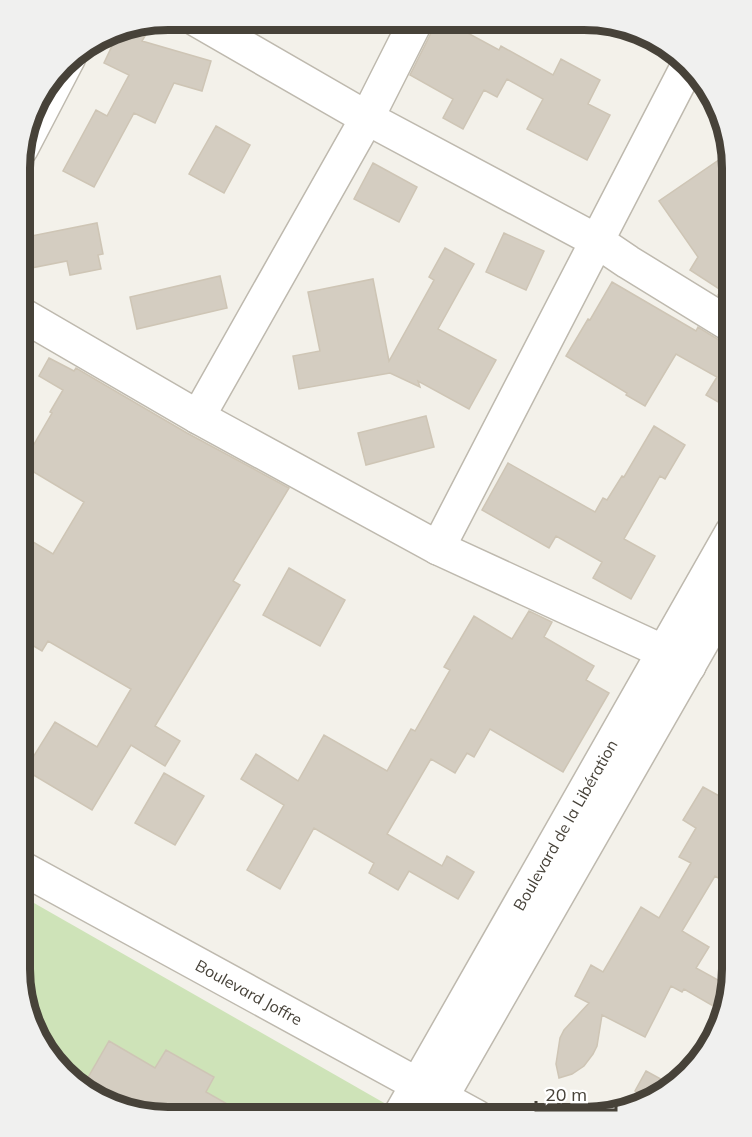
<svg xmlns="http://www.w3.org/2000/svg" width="752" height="1137" font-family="Mulish,sans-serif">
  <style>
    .green { fill: #cee3b8 }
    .building { fill: #d4cdc1; stroke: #cec5b5; stroke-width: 1.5 }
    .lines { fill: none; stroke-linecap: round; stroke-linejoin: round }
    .minor-casing { stroke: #beb9ae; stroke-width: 36 }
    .minor { stroke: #fff; stroke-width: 33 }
    .labels { text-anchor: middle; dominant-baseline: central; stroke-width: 6; stroke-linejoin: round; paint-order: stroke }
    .street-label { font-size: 16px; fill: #474239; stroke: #fff }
    .rim { fill: none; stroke: #474239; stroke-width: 8 }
  </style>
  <rect width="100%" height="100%" fill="#f3f1ea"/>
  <path class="green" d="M20 895 393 1108 388 1117 149 1116 78 1087 31 1026 20 969Z"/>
  <path class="building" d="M435 21H467L462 30 499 50 501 46 553 75 561 59 600 80 588 104 610 115 587 160 527 129 543 99 507 79 497 97 484 90 463 129 443 118 453 99 410 75 433 29Z
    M153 22 142 41 211 61 202 91 174 83 155 123 134 113 94 187 63 171 96 110 107 116 129 75 104 63 121 27Z
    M216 126 250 145 224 193 189 174Z
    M729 153 732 168V304L718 295 721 290 690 270 698 257 659 201Z
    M373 163 417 187 399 222 354 199Z
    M97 223 103 254 98 255 101 269 70 275 67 261 21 270V238Z
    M504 233 544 251 526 290 486 272Z
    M445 248 474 264 438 329 496 360 469 409 418 381 420 387 390 373 299 389 293 356 320 351 308 292 373 279 389 361 434 280 429 277Z
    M220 276 227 308 137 329 130 297Z
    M612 282 696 331 698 327 722 342 732 345V410L706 395 717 377 676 354 645 406 626 395 627 393 566 356 588 319 590 320Z
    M49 358 74 371 76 368 187 433 289 488 233 581 240 585 155 726 180 741 165 766 131 745 92 810 25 770 55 722 97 747 131 689 48 641 42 651 20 638V534L53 554 84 502 22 465 52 413 50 412 63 390 39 376Z
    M426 416 434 447 366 465 358 433Z
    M654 426 685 445 665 479 660 476 624 539 655 556 631 599 593 578 602 562 556 536 549 548 482 510 508 463 595 512 603 498 607 500 622 476 624 477Z
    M289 568 345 600 320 646 263 615Z
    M529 611 552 622 544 637 594 666 586 680 609 693 563 772 490 729 474 757 467 753 455 773 431 759 387 834 442 866 447 856 474 872 458 899 409 871 398 890 369 873 374 863 314 828 280 889 247 870 284 805 241 779 256 754 298 781 324 735 387 771 411 729 415 731 450 670 444 667 474 616 512 639Z
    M164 773 204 796 175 845 135 823Z
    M703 787 732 803V886L715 876 682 931 709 947 696 968 729 986 720 1010 684 989 682 992 671 986 645 1037 602 1015 597 1046 593 1054 584 1066 572 1074 559 1078 556 1064 560 1038 564 1030 589 1003 575 996 591 965 603 972 641 907 659 918 691 863 679 857 696 828 683 820Z
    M109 1041 155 1068 166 1050 214 1077 206 1092 250 1117 149 1116 82 1088Z
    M646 1071 670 1084 650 1099 635 1091Z"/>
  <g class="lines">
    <g class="minor-casing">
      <g id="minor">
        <path d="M197 20 367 118 597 241 628 262 732 326"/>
        <path d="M21 149 69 57"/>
        <path d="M21 314 198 417 438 548 664 652 689 666"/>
        <path d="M198 417 367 118 416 21"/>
        <path d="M438 548 687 67"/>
        <path id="s1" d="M20 867 477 1117"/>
        <path id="s2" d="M399 1117 732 532"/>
        <path d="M430 1117 732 590"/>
      </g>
    </g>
    <use href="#minor" class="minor"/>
  </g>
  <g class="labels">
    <g class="street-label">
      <text stroke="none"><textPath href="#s2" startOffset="336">Boulevard de la Libération</textPath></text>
      <text stroke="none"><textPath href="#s1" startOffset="261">Boulevard Joffre</textPath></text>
    </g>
  </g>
  <path d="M0 0H752V1137H0ZM168 30H584A138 138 0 0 1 722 168V969A138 138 0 0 1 584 1107H168A138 138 0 0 1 30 969V168A138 138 0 0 1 168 30Z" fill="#f0f0ef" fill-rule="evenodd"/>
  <path class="rim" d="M168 30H584A138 138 0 0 1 722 168V969A138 138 0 0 1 584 1107H168A138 138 0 0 1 30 969V168A138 138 0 0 1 168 30Z"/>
  <path d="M536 1101v9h80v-9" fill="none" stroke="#474239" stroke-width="3"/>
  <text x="545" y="1101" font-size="18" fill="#474239" stroke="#ffffff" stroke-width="4.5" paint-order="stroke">20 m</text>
</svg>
